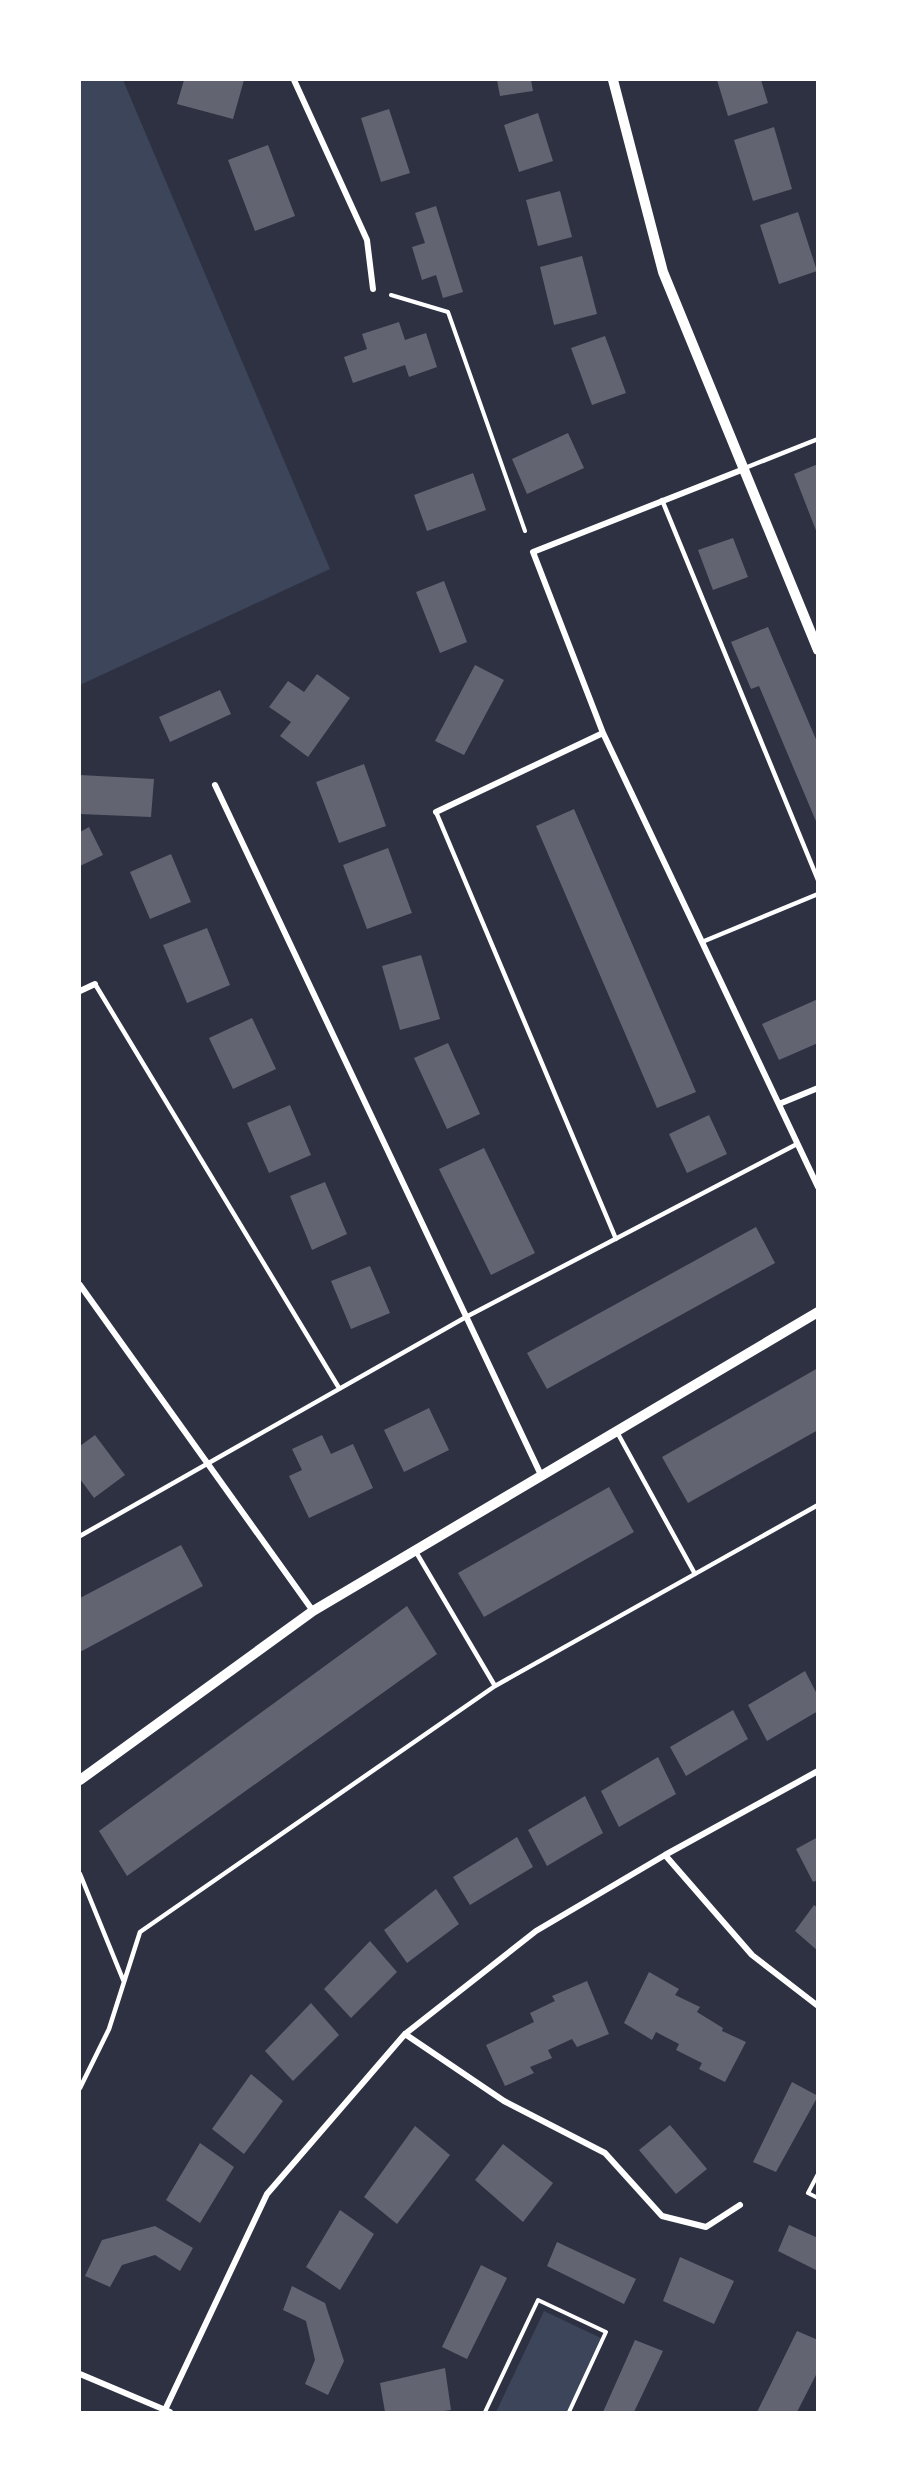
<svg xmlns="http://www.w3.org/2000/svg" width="897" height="2492" font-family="Cabin,sans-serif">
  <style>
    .green { fill: #3c4559 }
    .building { fill: #626471 }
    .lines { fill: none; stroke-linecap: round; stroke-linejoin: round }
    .path { stroke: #fff; stroke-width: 4 }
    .service { stroke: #fff; stroke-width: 4.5 }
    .minor { stroke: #fff; stroke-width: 6 }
    .tertiary { stroke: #fff; stroke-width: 10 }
  </style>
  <rect width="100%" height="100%" fill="#2d3142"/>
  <path class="green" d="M80 80H123L330 569 80 685Z
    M544 2311 603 2339 569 2412H496Z"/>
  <path class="building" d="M184 80H244L233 119 177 104Z
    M497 80H531L533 91 500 96Z
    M717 80H761L768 103 728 116Z
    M389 109 410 173 381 182 361 118Z
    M538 113 553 161 519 172 504 125Z
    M774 127 792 189 753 201 734 140Z
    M268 145 295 216 255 231 228 160Z
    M560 191 572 237 538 246 526 200Z
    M436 206 463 292 443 298 436 275 422 280 412 247 425 243 415 213Z
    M798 212 817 271 779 284 760 225Z
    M582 256 597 314 554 325 540 267Z
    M399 322 405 340 426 333 437 367 409 377 405 365 353 383 344 357 367 349 362 334Z
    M605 336 626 393 592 405 571 348Z
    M568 433 584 468 527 494 512 459Z
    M818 464V533H817L794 474Z
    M473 473 486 510 427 531 414 495Z
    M733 538 748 577 713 590 698 550Z
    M444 581 467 642 440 653 416 592Z
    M768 627 818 744V826L759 686 751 689 731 642Z
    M475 665 504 680 464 755 435 741Z
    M317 674 350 698 308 757 280 736 291 722 269 707 288 681 304 692Z
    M220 690 231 714 170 742 159 717Z
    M364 764 386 826 339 843 316 782Z
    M80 775 154 779 151 817 80 814Z
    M574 809 696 1092 657 1108 536 826Z
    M89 827 103 855 80 866V832Z
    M388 848 412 913 367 929 343 865Z
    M171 854 191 902 150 919 130 872Z
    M207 928 230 985 187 1003 163 945Z
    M421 955 440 1019 400 1030 382 966Z
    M818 999V1043L779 1060 762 1024Z
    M252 1018 276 1069 233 1089 209 1038Z
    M448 1043 480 1114 447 1129 414 1058Z
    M290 1105 311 1155 269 1173 247 1123Z
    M709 1115 727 1154 687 1173 669 1134Z
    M484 1148 535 1253 491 1275 439 1169Z
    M325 1182 347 1234 312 1250 290 1196Z
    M756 1227 775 1263 547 1389 527 1353Z
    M370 1266 390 1313 351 1329 331 1281Z
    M818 1368V1430L688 1503 662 1457Z
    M429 1408 449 1450 404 1472 384 1430Z
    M95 1435 125 1475 94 1498 80 1479V1446Z
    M322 1435 331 1454 353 1444 373 1488 309 1518 289 1476 302 1470 292 1449Z
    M609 1487 634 1532 484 1617 458 1573Z
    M181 1545 203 1586 80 1652V1598Z
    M407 1606 437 1654 127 1876 99 1831Z
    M805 1671 818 1696V1711L767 1741 748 1705Z
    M733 1710 748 1739 686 1776 670 1747Z
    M658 1757 676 1794 619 1827 601 1791Z
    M585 1796 603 1833 547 1866 528 1830Z
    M517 1837 533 1867 470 1905 453 1877Z
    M818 1837V1880L813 1882 796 1849Z
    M436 1889 459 1924 407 1963 384 1930Z
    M814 1905 818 1908V1951L795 1931Z
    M370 1941 397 1972 351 2018 324 1989Z
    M649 1972 679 1989 675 1995 700 2007 697 2012 723 2028 722 2031 746 2042 725 2082 699 2069 702 2063 676 2050 679 2044 656 2032 652 2040 624 2023Z
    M587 1981 609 2034 577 2047 572 2039 548 2050 552 2058 530 2067 534 2073 505 2086 486 2045 534 2022 530 2013 555 2001 552 1996Z
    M311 2003 339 2035 293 2081 265 2051Z
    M251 2074 283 2101 244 2154 212 2129Z
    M792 2082 818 2096 776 2172 753 2162Z
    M670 2125 707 2169 676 2194 639 2150Z
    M415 2126 450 2155 397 2224 364 2197Z
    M200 2143 234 2167 200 2223 166 2200Z
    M503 2144 553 2183 523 2222 475 2180Z
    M340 2210 374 2234 340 2290 306 2267Z
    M789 2225 818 2238V2271L778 2251Z
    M155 2226 193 2248 180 2271 155 2255 122 2265 110 2287 85 2276 102 2240Z
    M557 2242 636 2279 624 2304 547 2266Z
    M680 2257 734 2281 714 2324 663 2301Z
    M481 2265 507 2278 467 2359 442 2347Z
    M292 2286 325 2303 344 2361 328 2395 305 2384 315 2360 306 2321 283 2310Z
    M797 2331 818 2340V2371L797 2412H757Z
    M635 2340 663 2351 634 2412H603Z
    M445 2368 451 2410 438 2412H385L380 2383Z"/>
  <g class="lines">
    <path class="path" d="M391 295 448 312 525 531
      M818 2174 808 2193 818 2198
      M485 2412 538 2300 606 2332 569 2412"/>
    <path class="service" d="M745 468 818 439
      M662 500 818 880
      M436 812 616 1239
      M702 942 818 894
      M95 984 339 1388
      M617 1432 695 1574
      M80 1536 466 1317 797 1144
      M416 1552 495 1686
      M80 1874 124 1982
      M80 2088 109 2029 140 1932 495 1686 818 1505"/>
    <path class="minor" d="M294 80 367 240 373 289
      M744 469 533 552 603 733 818 1187
      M215 785 541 1475
      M436 812 603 733
      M80 991 95 984
      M779 1104 818 1088
      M80 1285 313 1611
      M665 1855 752 1955 818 2006
      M405 2034 504 2101 605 2153 662 2216 706 2227 740 2205
      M80 2374 170 2412
      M164 2412 267 2194 405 2034 536 1931 665 1855 818 1771"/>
    <path class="tertiary" d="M613 80 663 272 818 650
      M80 1780 313 1611 818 1312"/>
  </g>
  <rect width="897" height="2492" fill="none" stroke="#ffffff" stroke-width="162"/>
</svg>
